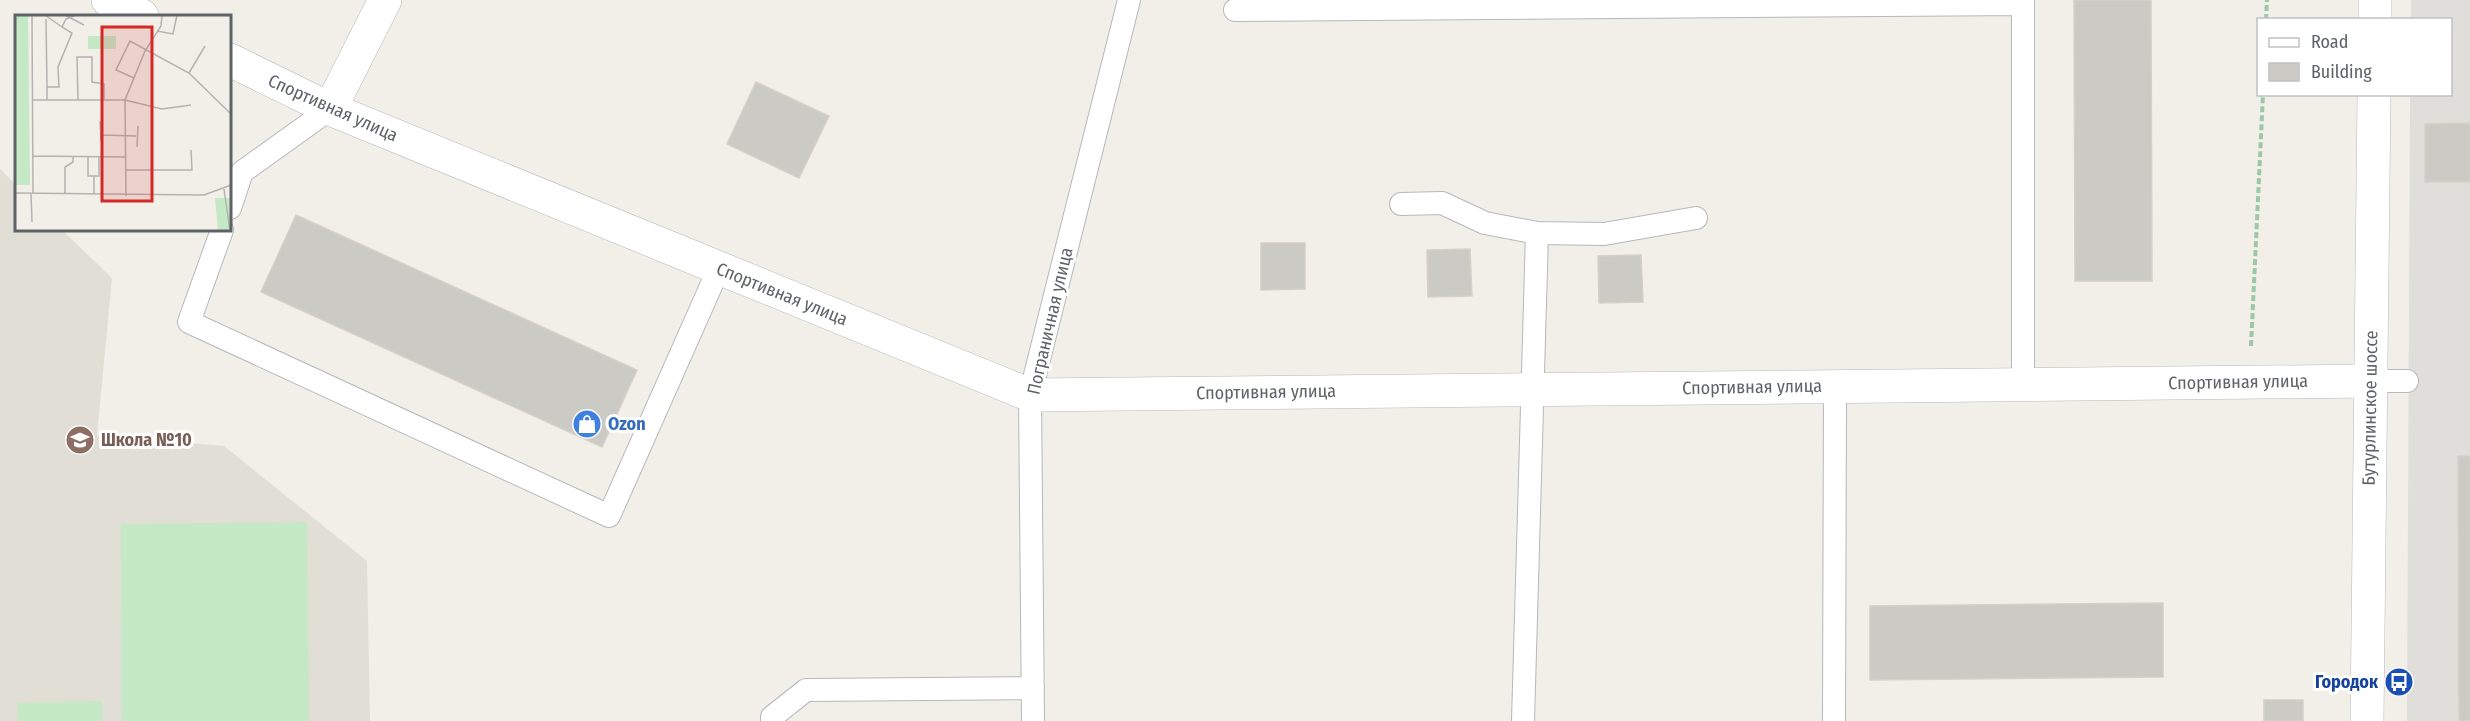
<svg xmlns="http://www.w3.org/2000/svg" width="2470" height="721" font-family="'Fira Sans Condensed',sans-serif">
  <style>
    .industrial { fill: #e0deda }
    .education { fill: #e1ded6 }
    .garden { fill: #c5e8c5 }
    .building { fill: #cccac5; stroke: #d6d1c6; stroke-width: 1.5 }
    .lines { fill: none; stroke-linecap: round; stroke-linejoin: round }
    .service-casing { stroke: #b5b8bc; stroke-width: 24 }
    .minor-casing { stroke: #b5b8bc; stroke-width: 34 }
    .secondary-casing { stroke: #b6babf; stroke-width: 34 }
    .path { stroke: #9cc7a9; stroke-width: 4; stroke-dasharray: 6 3; stroke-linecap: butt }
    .service { stroke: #fff; stroke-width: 22 }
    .minor { stroke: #fff; stroke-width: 33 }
    .secondary { stroke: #fff; stroke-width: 33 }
    .labels { text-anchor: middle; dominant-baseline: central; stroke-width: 6; stroke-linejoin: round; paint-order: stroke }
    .street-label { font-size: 18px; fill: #5f6368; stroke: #fff }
    .shop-label { font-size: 18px; font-weight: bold; fill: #366cbe; stroke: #fff; text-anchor: start }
    .education-label { font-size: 18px; font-weight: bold; fill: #785e54; stroke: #fff; text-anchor: start }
    .transit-label { font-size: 18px; font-weight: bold; fill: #164399; stroke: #fff; text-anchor: end }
    .inset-road { fill: none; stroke: #b3b3b1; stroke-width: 1.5 }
    .view { fill: #d62828; fill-opacity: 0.15; stroke: #d62828; stroke-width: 3 }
    .inset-edge { fill: none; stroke: #5f6368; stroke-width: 3 }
  </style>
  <rect width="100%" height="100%" fill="#f1efe8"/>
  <path class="industrial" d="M2411 0H2470V721H2407L2410 95 2450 94V20L2411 19Z"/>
  <path class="education" d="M0 169 16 185V230H62L112 278 97 435 224 446 367 561 370 721H0Z"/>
  <path class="garden" d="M307 522 309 721H122L121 524Z
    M102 701V721H18L17 703Z"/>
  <path class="building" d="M2074 0H2151L2152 281H2075Z
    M756 82 829 116 799 178 727 144Z
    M2470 123V182H2425V124Z
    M296 215 637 370 602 447 261 292Z
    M1261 243H1305V289L1261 290Z
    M1470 249 1472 296 1428 297 1427 250Z
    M1641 255 1643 302 1599 303 1598 256Z
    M2458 456H2470V721H2459Z
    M2163 603V677L1870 680V606Z
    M2264 700H2303V721H2264Z"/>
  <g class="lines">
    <g class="service-casing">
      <path id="service" d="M1235 10 2023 4
        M1401 204 1442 203 1485 223 1537 233 1604 234 1696 218
        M230 208 242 172 330 109
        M222 230 189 322 609 516 719 268
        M2371 381H2407
        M2023 385V0
        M772 721V717L806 690 1033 688
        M1033 721 1030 395 1129 0
        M1523 721 1537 233
        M1834 721 1835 387"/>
    </g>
    <g class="minor-casing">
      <path id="minor" d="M108 0 142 16
        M230 60 330 109 1030 395 2371 381
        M330 109 385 0"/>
    </g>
    <g class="secondary-casing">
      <path id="secondary" d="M2375 20V0
        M2367 721 2374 94"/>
    </g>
    <path class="path" d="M2266 20 2267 0
      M2251 346 2263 94"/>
    <use href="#service" class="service"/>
    <use href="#minor" class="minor"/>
    <use href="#secondary" class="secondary"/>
  </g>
  <defs>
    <g id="shop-disc" transform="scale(1.5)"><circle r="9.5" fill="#3f7fe0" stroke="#fff"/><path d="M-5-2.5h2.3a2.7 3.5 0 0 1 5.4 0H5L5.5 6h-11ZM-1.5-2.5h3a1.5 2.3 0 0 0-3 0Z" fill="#fff"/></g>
    <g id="school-disc" transform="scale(1.5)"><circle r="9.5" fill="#8d6e63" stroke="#fff"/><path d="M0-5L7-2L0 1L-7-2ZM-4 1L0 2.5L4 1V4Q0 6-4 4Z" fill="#fff"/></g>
    <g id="bus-disc" transform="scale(1.5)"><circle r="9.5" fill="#1a4fb4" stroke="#fff"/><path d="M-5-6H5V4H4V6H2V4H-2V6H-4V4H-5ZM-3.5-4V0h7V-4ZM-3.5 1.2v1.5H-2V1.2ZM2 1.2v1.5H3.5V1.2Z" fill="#fff"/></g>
  </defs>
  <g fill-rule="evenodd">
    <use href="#shop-disc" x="587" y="424"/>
    <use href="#school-disc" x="80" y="440"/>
    <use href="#bus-disc" x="2399" y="682"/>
  </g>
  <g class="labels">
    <g class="street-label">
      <text transform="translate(333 108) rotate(24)">Спортивная улица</text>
      <text transform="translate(782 294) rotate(22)">Спортивная улица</text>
      <text transform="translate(1050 321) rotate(-77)">Пограничная улица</text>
      <text transform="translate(2238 382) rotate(-1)">Спортивная улица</text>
      <text transform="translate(1752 387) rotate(-1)">Спортивная улица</text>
      <text transform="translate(1266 392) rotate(-1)">Спортивная улица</text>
      <text transform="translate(2370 408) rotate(-89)">Бутурлинское шоссе</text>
    </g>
    <g class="shop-label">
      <text x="608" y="424">Ozon</text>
    </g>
    <g class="education-label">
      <text x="101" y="440">Школа №10</text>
    </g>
    <g class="transit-label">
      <text x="2378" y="682">Городок</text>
    </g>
  </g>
  <g transform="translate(15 15)">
    <rect width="216" height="216" fill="#f1efe8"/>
    <path d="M0 0H13L15 170H0ZM73 21H101V34H73ZM200 183H216V216H203Z" fill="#c5e8c5"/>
    <path class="inset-road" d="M17 0 18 178M30 0 47 12M50 0 69 10M31 4 32 72M142 16 158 19 162 0M174 58 190 31M119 63 101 55 115 26 174 58 216 99M17 85H110L147 94 176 90M32 85V72H44L43 52 57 18 47 12 51 4 61 0M63 85 62 42H77V67L89 69V85M137 99V155M85 106 86 127M86 120 121 121M122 132 123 111M18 141 110 142M73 141V161H79M110 155H177L176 135M209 174 215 216M0 178 189 180 216 170M50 178V152L58 147V141M79 178V161H84V141M16 179 17 207M111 181 110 85 130 36 146 11 147 0"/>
    <path class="view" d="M87 12H137V186H87Z"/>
    <rect width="216" height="216" class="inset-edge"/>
  </g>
  <rect x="2257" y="18" width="195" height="78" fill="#ffffff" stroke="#bfc1c3" stroke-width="1.5"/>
  <rect x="2269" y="38" width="30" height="9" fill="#ffffff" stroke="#bfc1c3" stroke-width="1.5"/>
  <text x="2311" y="48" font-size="18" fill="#5f6368">Road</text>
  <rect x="2269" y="63" width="30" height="18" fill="#cccac5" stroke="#bfc1c3" stroke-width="1.5"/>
  <text x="2311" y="78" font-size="18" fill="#5f6368">Building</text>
</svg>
